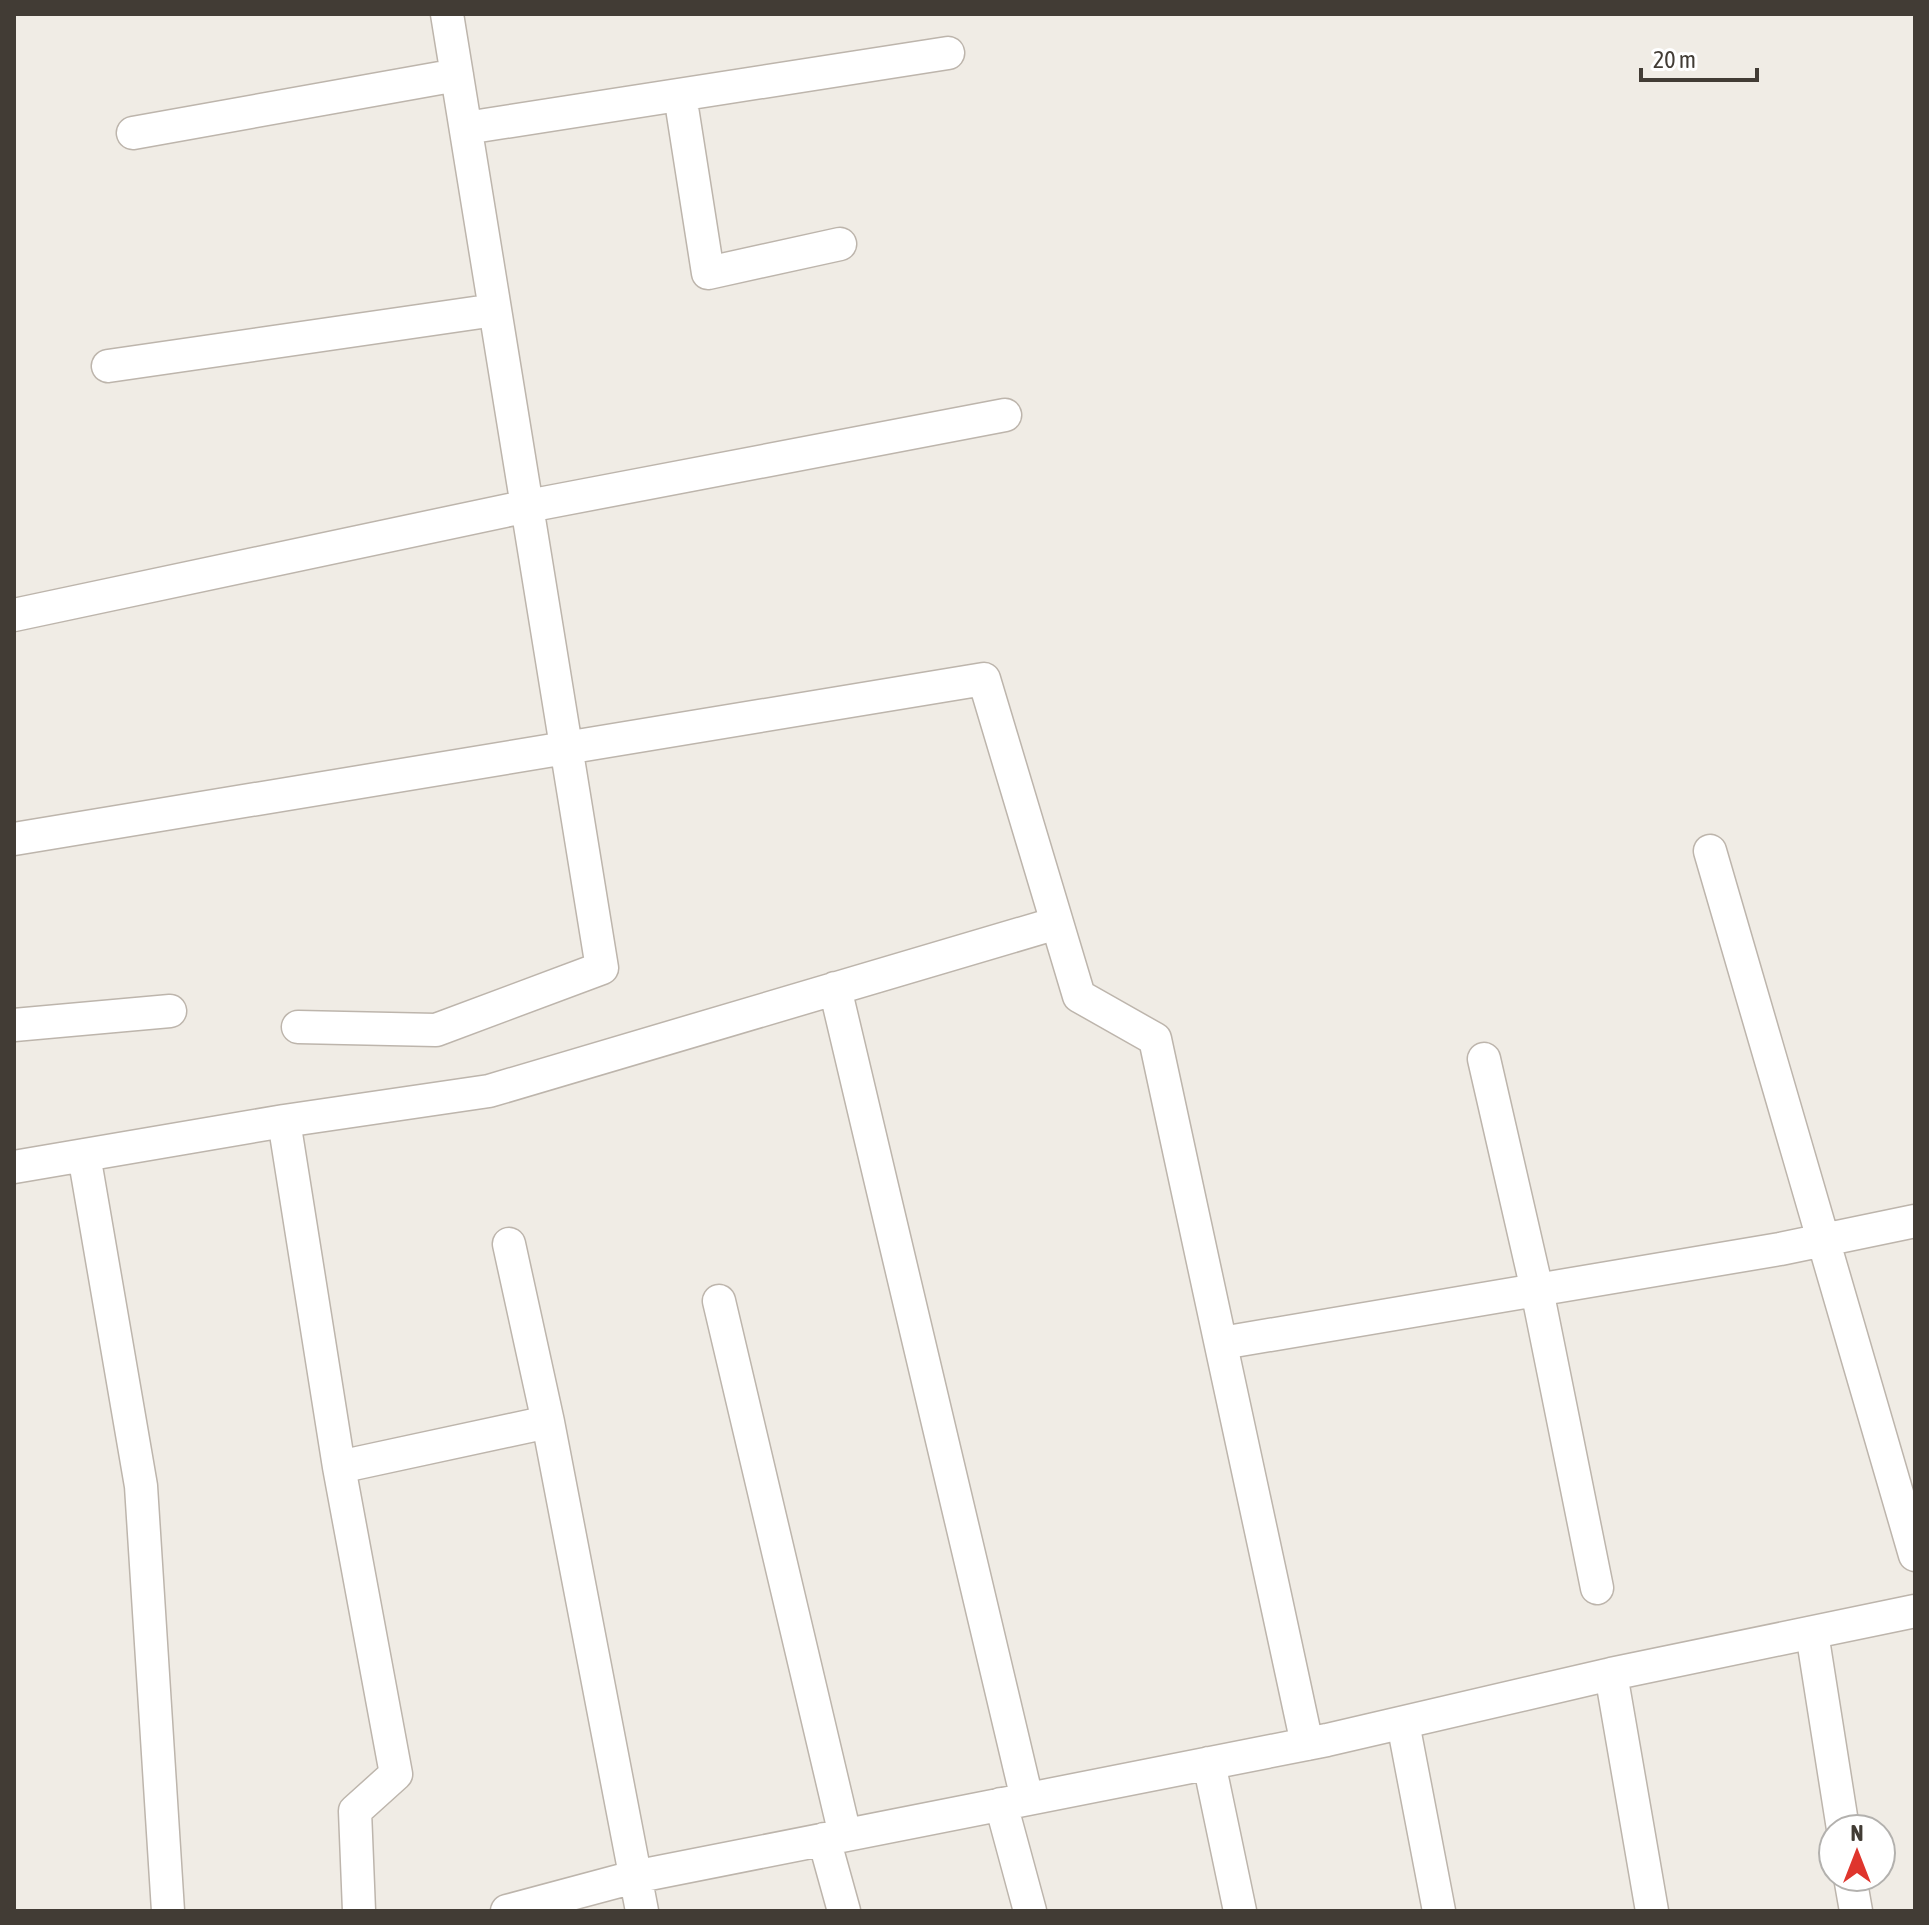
<svg xmlns="http://www.w3.org/2000/svg" width="1929" height="1925" font-family="'Asap Condensed',sans-serif">
  <style>
    .lines { fill: none; stroke-linecap: round; stroke-linejoin: round }
    .street-casing { stroke: #bdb5ac; stroke-width: 35 }
    .street { stroke: #fff; stroke-width: 32 }
  </style>
  <rect width="100%" height="100%" fill="#f0ece5"/>
  <g class="lines">
    <g class="street-casing">
      <path id="street" d="M680 95 708 273 840 244
        M466 128 948 53
        M133 133 457 75
        M108 366 495 310
        M14 615 528 506 1005 415
        M14 839 984 679 1079 996 1155 1039 1307 1744
        M1710 851 1915 1555
        M835 988 1027 1799
        M14 1025 170 1011
        M298 1027 436 1030 602 968 447 14
        M1484 1059 1537 1290 1597 1588
        M284 1121 339 1467 548 1422 642 1911
        M84 1155 141 1486 168 1911
        M14 1167 284 1121 489 1091 1057 923
        M509 1244 548 1422
        M719 1301 845 1835
        M1222 1343 1780 1249 1915 1221
        M339 1467 396 1774 355 1811 359 1911
        M1812 1633 1843 1829
        M1611 1674 1652 1911
        M1403 1723 1439 1911
        M1209 1763 1240 1911
        M1001 1804 1030 1911
        M824 1839 844 1911
        M1850 1877 1856 1911
        M507 1911 634 1877 1327 1740 1611 1674 1915 1611"/>
    </g>
    <use href="#street" class="street"/>
  </g>
  <rect width="1929" height="1925" fill="none" stroke="#423c35" stroke-width="32"/>
  <g transform="translate(1857 1853)"><circle r="38" fill="#ffffff" stroke="#b3b1ae" stroke-width="2"/>
  <path d="M0-6L14 30L0 20L-14 30Z" fill="#df352d"/>
  <text y="-12" font-size="22" font-weight="bold" text-anchor="middle" fill="#423c35">N</text>
  </g>
  <path d="M1641 68v12h116v-12" fill="none" stroke="#423c35" stroke-width="4"/>
  <text x="1653" y="68" font-size="24" fill="#423c35" stroke="#ffffff" stroke-width="6" paint-order="stroke">20 m</text>
</svg>
